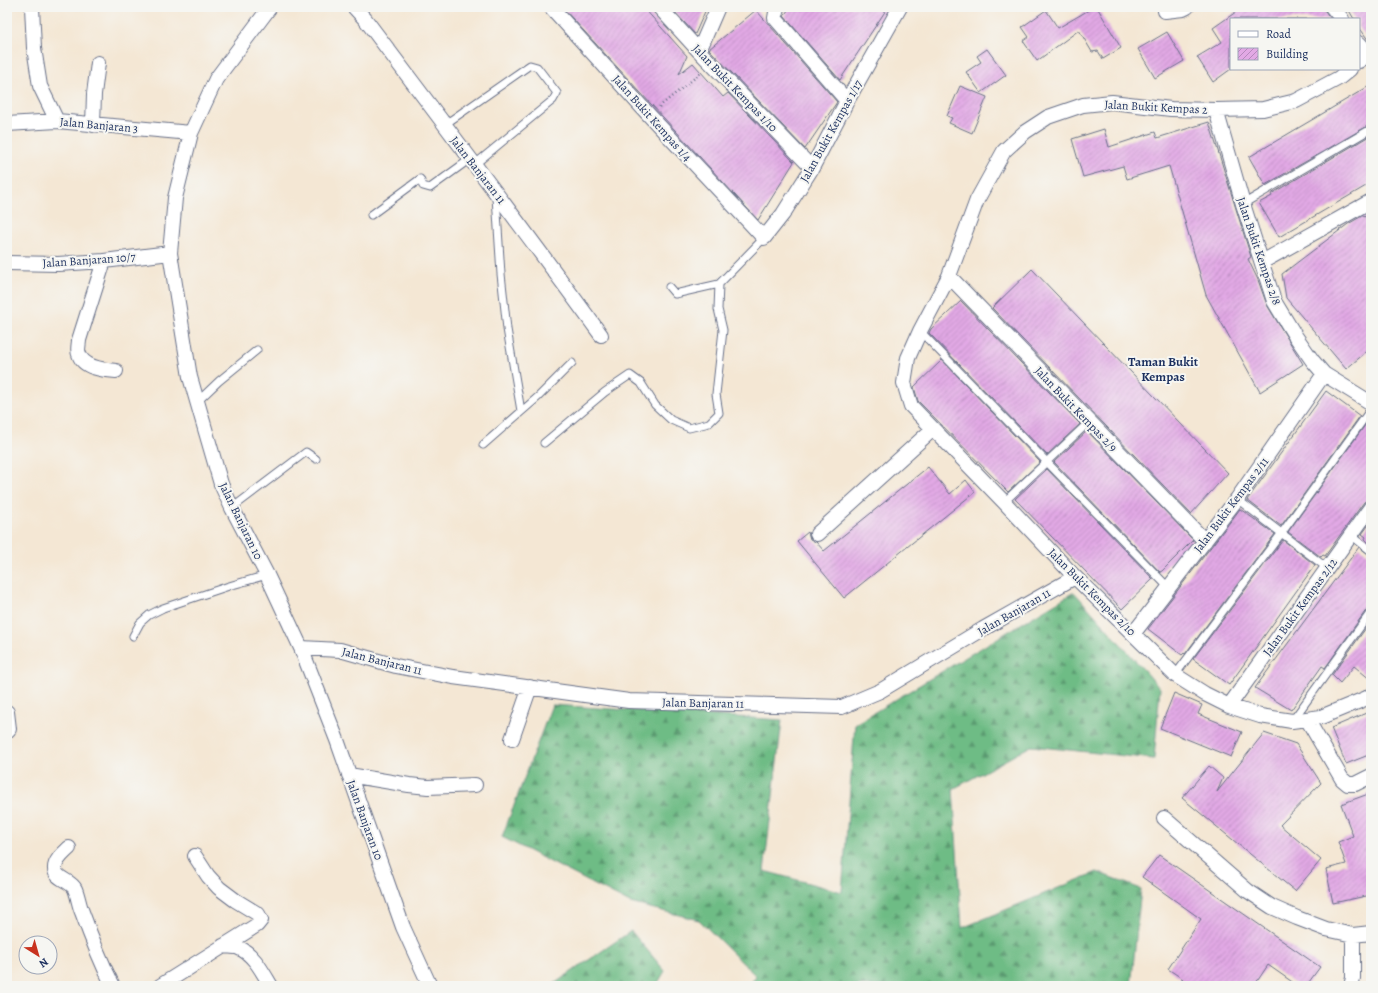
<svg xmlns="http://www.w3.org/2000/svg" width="1378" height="993" font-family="Alegreya,serif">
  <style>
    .forest { fill: url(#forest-firs); stroke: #447672 }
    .building { fill: url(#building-hatch) }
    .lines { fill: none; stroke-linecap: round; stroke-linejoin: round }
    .service-casing { stroke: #676f87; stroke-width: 9 }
    .minor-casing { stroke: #676f87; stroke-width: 16 }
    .path { stroke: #676f87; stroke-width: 2.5; stroke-dasharray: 1 3; stroke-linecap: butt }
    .service { stroke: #fff; stroke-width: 7 }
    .minor { stroke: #fff; stroke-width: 14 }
    .labels { text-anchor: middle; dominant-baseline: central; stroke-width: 4; stroke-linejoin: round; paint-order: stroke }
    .street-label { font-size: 12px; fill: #1b2f5e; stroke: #f6f6f2 }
    .neighbourhood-label { font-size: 13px; font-weight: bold; fill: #1b2f5e; stroke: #f6f6f2 }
  </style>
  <defs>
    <pattern id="forest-firs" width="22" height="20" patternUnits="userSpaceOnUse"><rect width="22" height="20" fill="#6ebc85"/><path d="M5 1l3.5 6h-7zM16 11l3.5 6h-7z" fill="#5a9970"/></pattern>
    <pattern id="building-hatch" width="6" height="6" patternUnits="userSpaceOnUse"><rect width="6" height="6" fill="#e2a9e5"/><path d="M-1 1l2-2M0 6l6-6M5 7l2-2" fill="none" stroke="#b68abd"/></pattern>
  </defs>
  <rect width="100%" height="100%" fill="#f6f6f2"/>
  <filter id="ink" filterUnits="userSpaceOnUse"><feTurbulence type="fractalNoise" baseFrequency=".025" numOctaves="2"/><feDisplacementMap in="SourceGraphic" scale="8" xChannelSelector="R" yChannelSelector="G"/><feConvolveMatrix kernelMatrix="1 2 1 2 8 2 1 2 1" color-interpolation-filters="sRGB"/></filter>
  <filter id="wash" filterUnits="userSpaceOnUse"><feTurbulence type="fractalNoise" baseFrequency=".012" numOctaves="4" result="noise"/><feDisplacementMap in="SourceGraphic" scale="16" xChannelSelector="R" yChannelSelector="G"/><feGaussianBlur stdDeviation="0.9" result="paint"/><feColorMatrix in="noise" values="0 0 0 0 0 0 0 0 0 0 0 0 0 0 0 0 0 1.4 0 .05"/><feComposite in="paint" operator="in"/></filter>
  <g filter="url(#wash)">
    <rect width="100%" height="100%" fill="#f4e7d4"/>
    <path class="forest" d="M1074 592 1160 688 1154 759 1031 746 953 789 962 928 1097 872 1141 889 1131 986H749L756 976 699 920 630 903 502 837 552 705 782 720 764 871 842 892 855 724Z
      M631 931 665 971 656 986H551Z"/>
    <g id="blocks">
      <path class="building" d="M562 7H643L687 56 679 74 693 63 723 97 728 93 794 162 758 220 651 104Z
        M671 7H707L695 34 673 10Z
        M790 7H888L840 80 784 16Z
        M1094 7H1097L1121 48 1103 59 1098 51 1092 52 1079 30 1037 61 1023 41 1029 37 1022 27 1046 10 1058 28Z
        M1243 7H1320L1325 11 1331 19H1231V69L1213 82 1197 57 1222 42 1213 28Z
        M1347 7H1371V44L1359 27V19H1354Z
        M756 10 837 102 805 149 709 49Z
        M1167 32 1184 61 1155 78 1138 49Z
        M987 49 1006 75 981 93 966 72 981 62 977 56Z
        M1371 85V124L1265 185 1249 157Z
        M960 86 987 97 972 133 949 123 952 118 947 116Z
        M1209 122 1251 257 1248 259 1258 280 1267 305 1303 364 1260 392 1206 295 1169 166 1127 179 1123 166 1083 177 1072 139 1104 129 1109 147 1155 132 1157 138Z
        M1371 135V183L1279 237 1259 203 1272 196 1271 194Z
        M1362 216 1371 218V348L1346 369 1286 298 1282 274 1348 224Z
        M1032 269 1228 473 1191 514 992 308Z
        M961 301 1080 424 1047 455 929 333 931 329Z
        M942 360 1040 462 1008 492 918 401 914 387Z
        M1326 391 1360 416 1281 526 1247 500Z
        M1368 421 1371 424V499L1364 502 1325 556 1323 555 1321 557 1288 532Z
        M1087 431 1193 540 1162 571 1160 572 1054 462Z
        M928 467 950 494 966 480 975 492 844 598 797 541 808 532 810 539 816 542 824 551Z
        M1047 469 1153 579 1122 609 1015 499Z
        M1240 509 1275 534 1185 654 1184 653 1182 655 1148 629Z
        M1371 522V545L1365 539 1366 537 1362 534Z
        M1283 540 1315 565 1229 685 1193 659Z
        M1359 547 1371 556V607L1367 609 1325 668 1322 666 1291 710 1255 688Z
        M1371 621V680L1354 666 1340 683 1332 675Z
        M1174 693 1202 705 1198 714 1242 732 1231 757 1160 728Z
        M1371 711V754L1346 764 1331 728Z
        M1264 733 1296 744 1321 783 1280 825 1321 860 1295 891 1182 798 1209 766 1223 778 1217 792Z
        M1371 793V895L1333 903 1326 869 1346 864 1338 842 1353 836 1341 804Z
        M1159 855 1320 967 1306 986H1298L1268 965 1254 986H1178L1183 979 1168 969 1201 919 1142 877Z"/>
    </g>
  </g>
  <g filter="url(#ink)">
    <use href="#blocks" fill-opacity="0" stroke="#676f87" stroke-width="1"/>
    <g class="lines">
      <g class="service-casing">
        <path id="service" d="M444 125 530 65 537 67 557 93 553 100 474 165
          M496 197 501 274 507 329 521 411
          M1243 204 1371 129
          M371 215 420 179 423 186 430 188 470 159
          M669 287 675 294 719 284
          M920 331 1168 587
          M197 402 219 381 257 350
          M544 443 605 392 630 375 641 383 655 405 671 420 689 428 709 423 719 413 716 394 723 330 718 309 719 284 764 238
          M483 445 538 397 572 363
          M1237 499 1327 568
          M1004 502 1089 422
          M232 508 306 452 316 459
          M1351 535 1371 551
          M133 636 140 623 149 615 163 608 229 586 267 575
          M1175 675 1281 534 1371 409
          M1293 720 1371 612"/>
      </g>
      <g class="minor-casing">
        <path id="minor" d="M32 7 34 48 40 86 57 121
          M270 7 216 79 191 133 175 198 170 253 190 377 221 484 232 508 267 575 301 648 337 740 403 927 430 986
          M354 7 365 19C444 124 524 229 601 335
          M551 7 649 115 764 238 783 214 812 168 847 101 900 7
          M659 7 699 51 812 168
          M777 7 775 18 847 101
          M1332 7 1342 19
          M1165 11 1183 9 1187 7
          M1359 43 1368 53
          M699 51 718 7
          M1359 61 1371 52
          M1350 69 1339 78 1296 101 1263 109 1216 110 1171 109 1112 102 1083 105 1048 117 1025 132 1004 151 977 200 949 276 920 331 908 358 904 383 911 406 1004 502 1075 577 1175 675 1205 694 1229 706 1260 716 1292 721 1321 717 1367 698 1371 695
          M1216 110 1243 204 1274 301 1294 334 1312 360 1324 374 1371 403
          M7 124 57 121 191 133
          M93 125 94 94 98 63
          M104 261 79 340C79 344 77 350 79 354 83 368 103 370 116 371
          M1262 262 1371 201
          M7 263 58 264 104 261 170 253
          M949 276 1205 541
          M817 534 933 429
          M1133 634 1237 499 1324 374
          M301 648 340 650 396 666 453 677 629 701 842 707 880 691 983 629 1075 577
          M1229 706 1371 507
          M7 712 9 729 7 731
          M1307 719 1342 779 1348 784H1355L1371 776
          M512 739 530 687
          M349 775 409 785 428 787 475 785
          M1164 818 1248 891 1272 907 1297 918 1326 929 1353 935 1371 933
          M69 848C64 853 55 860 55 868 54 879 71 880 75 889 78 896 79 905 82 912 91 937 101 962 113 986
          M223 946C228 947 234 946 239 948 254 954 263 973 271 986
          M160 986 257 925 261 920 258 914 235 900 219 888 208 876 195 856
          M1351 986 1353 978V935"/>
      </g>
      <path class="path" d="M659 107 702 72"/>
      <use href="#service" class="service"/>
      <use href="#minor" class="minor"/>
    </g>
  </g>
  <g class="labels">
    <g class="street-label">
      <text transform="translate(735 88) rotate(46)">Jalan Bukit Kempas 1/10</text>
      <text transform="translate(1156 107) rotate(3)">Jalan Bukit Kempas 2</text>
      <text transform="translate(652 118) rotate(48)">Jalan Bukit Kempas 1/4</text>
      <text transform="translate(99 125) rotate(5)">Jalan Banjaran 3</text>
      <text transform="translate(831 131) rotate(-61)">Jalan Bukit Kempas 1/17</text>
      <text transform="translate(478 170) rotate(52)">Jalan Banjaran 11</text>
      <text transform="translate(1259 251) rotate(71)">Jalan Bukit Kempas 2/8</text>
      <text transform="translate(89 260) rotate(-4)">Jalan Banjaran 10/7</text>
      <text transform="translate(1076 409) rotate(46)">Jalan Bukit Kempas 2/9</text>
      <text transform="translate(1231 505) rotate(-53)">Jalan Bukit Kempas 2/11</text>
      <text transform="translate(241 521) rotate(64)">Jalan Banjaran 10</text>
      <text transform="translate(1092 592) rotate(45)">Jalan Bukit Kempas 2/10</text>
      <text transform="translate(1300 607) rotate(-54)">Jalan Bukit Kempas 2/12</text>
      <text transform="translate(1014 612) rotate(-30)">Jalan Banjaran 11</text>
      <text transform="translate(382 661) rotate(14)">Jalan Banjaran 11</text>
      <text transform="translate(703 703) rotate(1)">Jalan Banjaran 11</text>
      <text transform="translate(365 820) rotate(70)">Jalan Banjaran 10</text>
    </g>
    <g class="neighbourhood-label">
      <text x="1163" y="361">Taman Bukit<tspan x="1163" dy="15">Kempas</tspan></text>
    </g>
  </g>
  <rect width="1378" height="993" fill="none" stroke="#f6f6f2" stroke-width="24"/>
  <rect x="1230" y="18" width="130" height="52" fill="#f6f6f2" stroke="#9ea6b7"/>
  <rect x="1238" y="31" width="20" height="6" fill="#ffffff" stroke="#9ea6b7"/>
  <text x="1266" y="38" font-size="12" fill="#1b2f5e">Road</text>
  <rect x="1238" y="48" width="20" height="12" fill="url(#building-hatch)" stroke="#9ea6b7"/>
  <text x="1266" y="58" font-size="12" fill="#1b2f5e">Building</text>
  <g transform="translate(38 955) rotate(143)"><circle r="19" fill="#f6f6f2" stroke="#9ea6b7"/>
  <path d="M0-3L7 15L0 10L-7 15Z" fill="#c8321e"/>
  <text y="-6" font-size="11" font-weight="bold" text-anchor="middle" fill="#1b2f5e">N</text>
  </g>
</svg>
